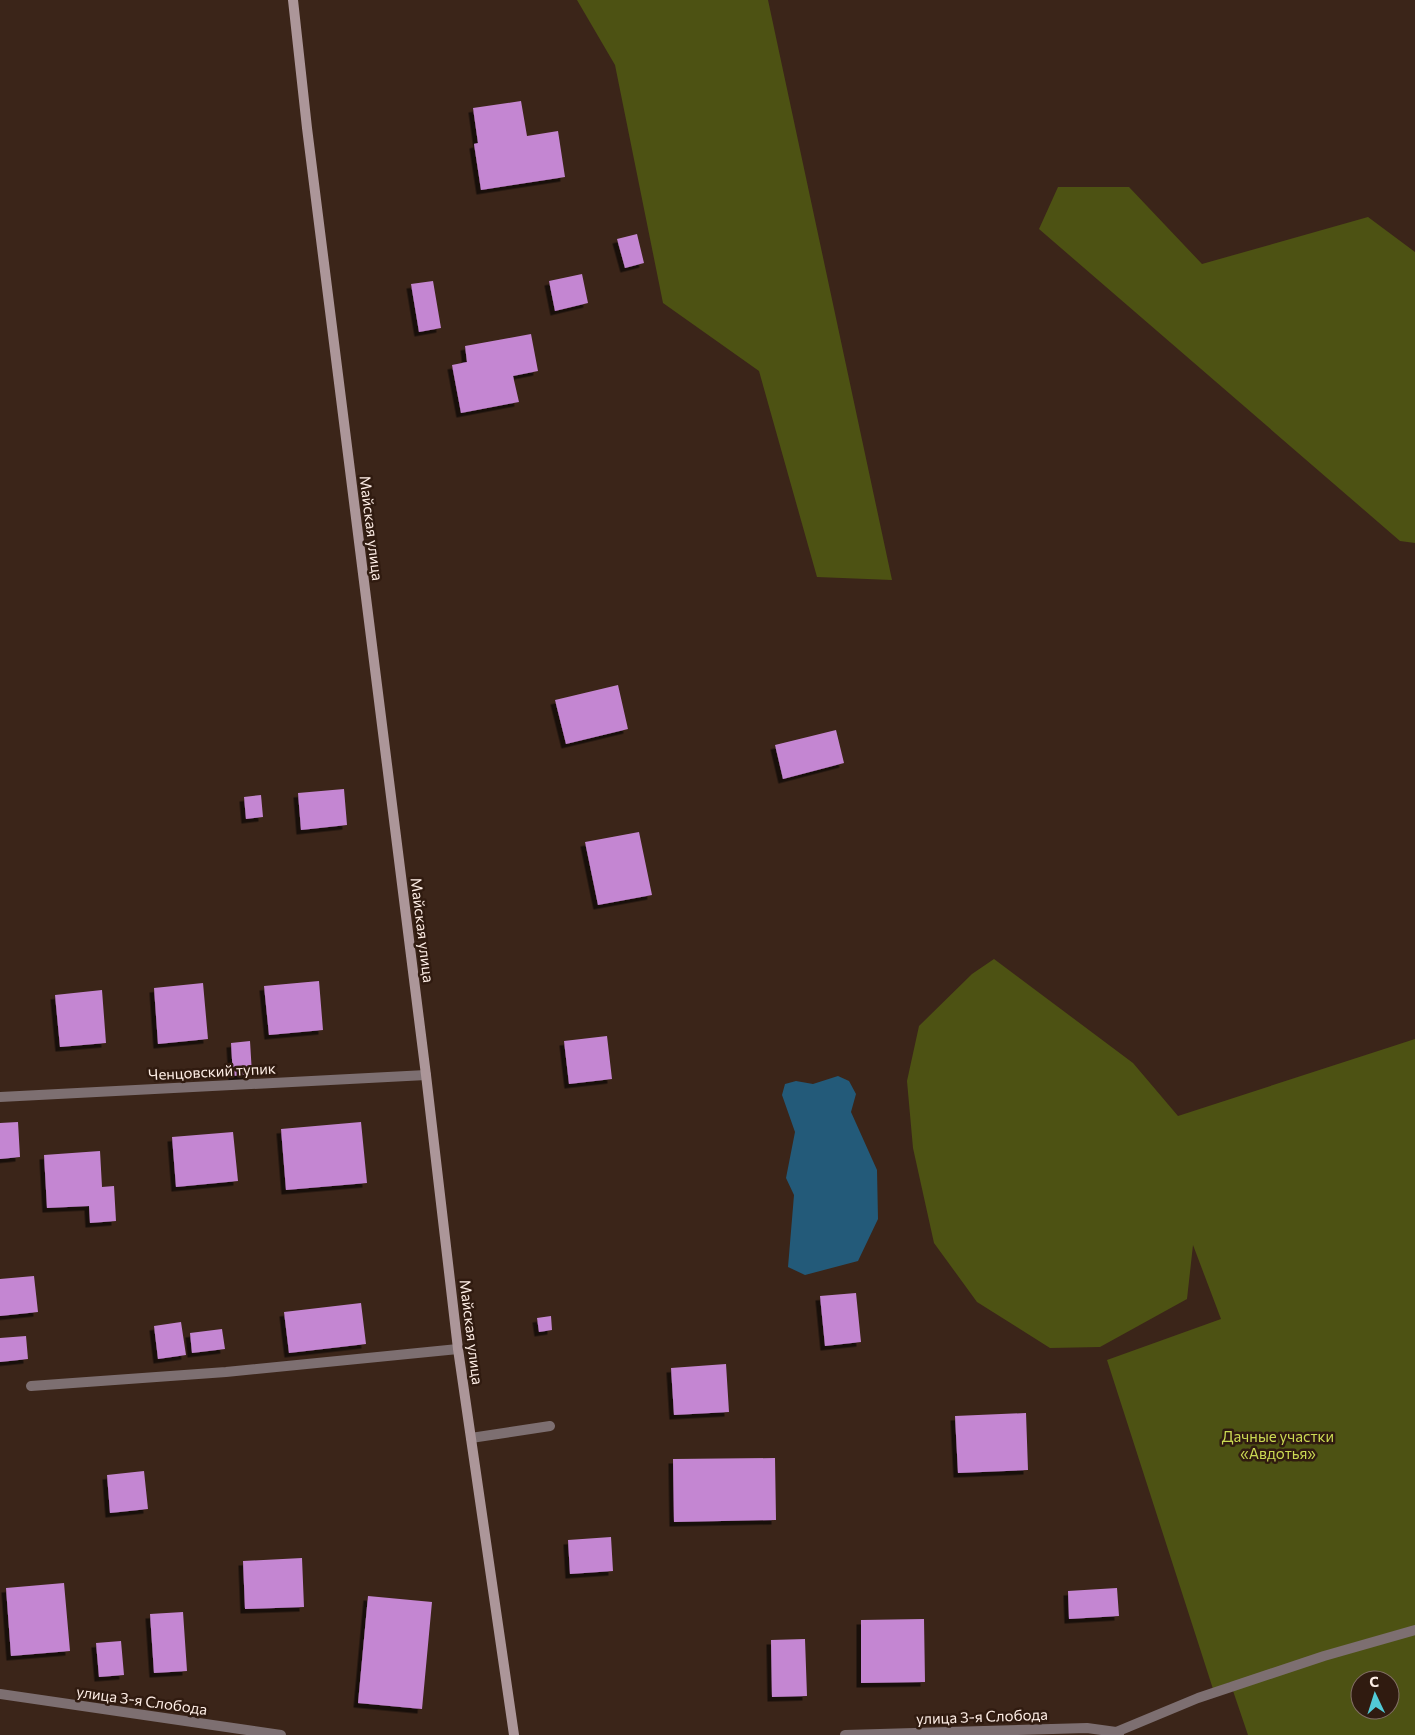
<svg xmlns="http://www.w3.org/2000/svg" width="1415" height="1735" font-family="Commissioner,sans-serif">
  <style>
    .green { fill: #4d5213; fill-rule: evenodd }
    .water { fill: #235a79 }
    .building { fill: #c486d2; filter: url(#shadow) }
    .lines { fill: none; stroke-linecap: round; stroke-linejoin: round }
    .lane { stroke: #7d6f71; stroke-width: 10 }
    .street { stroke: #7d6f71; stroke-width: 10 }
    .secondary { stroke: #ac9699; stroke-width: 10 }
    .labels { text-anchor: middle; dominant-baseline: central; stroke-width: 5; stroke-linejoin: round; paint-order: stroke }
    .street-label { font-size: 15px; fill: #feeee6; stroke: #301b10 }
    .park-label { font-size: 15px; fill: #ccda53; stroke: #301b10 }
  </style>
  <defs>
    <filter id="shadow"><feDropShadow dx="-4.5" dy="4.5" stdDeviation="0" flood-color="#0009"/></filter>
  </defs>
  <rect width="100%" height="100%" fill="#3b2519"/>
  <path class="green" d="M577 0H768L892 580 817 577 759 371 663 303 615 65Z
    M1058 187H1129L1202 264 1368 217 1415 252V543L1400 541 1039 229Z
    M994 959 1133 1063 1178 1116 1415 1039V1735H1248L1230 1682 1213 1689 1107 1360 1221 1319 1193 1245 1187 1299 1100 1347 1050 1348 977 1302 934 1243 913 1148 907 1081 919 1026 972 974ZM1360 1680H1390V1710H1360Z"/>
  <path class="water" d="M838 1076 849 1081 856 1094 851 1112 877 1170 878 1219 858 1261 805 1275 788 1267 794 1195 786 1178 795 1132 782 1095 785 1084 796 1081 813 1084Z"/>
  <path class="building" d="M521 101 527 136 558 131 565 177 481 190 474 144 478 143 473 108Z
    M637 234 644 263 625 268 617 239Z
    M582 274 588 303 555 311 549 281Z
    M433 281 441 328 419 332 411 284Z
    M531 334 538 371 513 376 519 402 461 413 452 365 467 362 465 346Z
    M618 685 628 729 566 744 555 700Z
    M836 730 844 763 783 779 775 745Z
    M344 789 347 825 301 830 298 793Z
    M261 795 263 817 246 819 244 797Z
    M639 832 652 895 598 905 585 842Z
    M319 981 323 1030 269 1035 264 986Z
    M203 983 208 1039 158 1044 154 988Z
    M102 990 106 1043 60 1047 55 995Z
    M607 1036 612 1079 569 1084 564 1041Z
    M250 1041 252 1074 233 1076 231 1043Z
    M18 1122 20 1157 0 1159V1123Z
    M361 1122 367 1183 286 1190 281 1129Z
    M233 1132 238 1181 176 1187 172 1137Z
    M100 1151 102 1187 114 1186 116 1221 90 1223 89 1206 47 1208 44 1155Z
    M34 1276 38 1312 0 1316V1279Z
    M856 1293 861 1342 825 1346 820 1296Z
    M361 1303 366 1344 289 1353 284 1312Z
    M551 1316 552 1330 539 1332 537 1318Z
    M181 1322 186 1355 158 1359 154 1326Z
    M222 1329 225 1349 192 1353 190 1333Z
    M26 1336 28 1359 0 1362V1338Z
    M726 1364 729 1412 674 1415 671 1368Z
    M1026 1413 1028 1470 958 1473 955 1416Z
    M775 1458 776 1520 674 1522 673 1459Z
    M144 1471 148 1509 110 1513 107 1475Z
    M611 1537 613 1571 570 1574 568 1540Z
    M302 1558 304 1607 245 1609 243 1561Z
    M64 1583 70 1651 11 1656 6 1588Z
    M1117 1588 1119 1616 1069 1619 1068 1591Z
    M368 1596 432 1602 422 1709 358 1703Z
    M183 1612 187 1671 154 1673 150 1614Z
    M924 1619 925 1682 861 1683V1620Z
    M805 1639 807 1696 772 1697 771 1640Z
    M121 1641 124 1675 99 1677 96 1643Z"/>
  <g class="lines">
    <path class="lane" d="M31 1386 226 1372 458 1349
      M471 1438 550 1426
      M1116 1732 1198 1698 1324 1656 1415 1630"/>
    <path class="street" d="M0 1097 426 1075
      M0 1694 281 1735
      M845 1735 1087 1728 1116 1732 1119 1735"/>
    <path class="secondary" d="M293 0 307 128 426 1075 458 1349 514 1735"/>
  </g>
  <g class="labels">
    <g class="street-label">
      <text transform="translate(372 528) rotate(83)">Майская улица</text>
      <text transform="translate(423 930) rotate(83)">Майская улица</text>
      <text transform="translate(212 1071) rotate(-3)">Ченцовский тупик</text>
      <text transform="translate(472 1332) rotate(83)">Майская улица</text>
      <text transform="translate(142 1700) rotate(8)">улица 3-я Слобода</text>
      <text transform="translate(982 1716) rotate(-2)">улица 3-я Слобода</text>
    </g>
    <g class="park-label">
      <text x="1278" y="1436">Дачные участки<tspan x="1278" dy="17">«Авдотья»</tspan></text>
    </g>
  </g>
  <g transform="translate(1375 1695) rotate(356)"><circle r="24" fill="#301b10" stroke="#826f66"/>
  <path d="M0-4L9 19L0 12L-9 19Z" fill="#52cbd7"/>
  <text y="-8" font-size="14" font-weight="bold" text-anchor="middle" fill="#feeee6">С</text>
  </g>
</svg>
